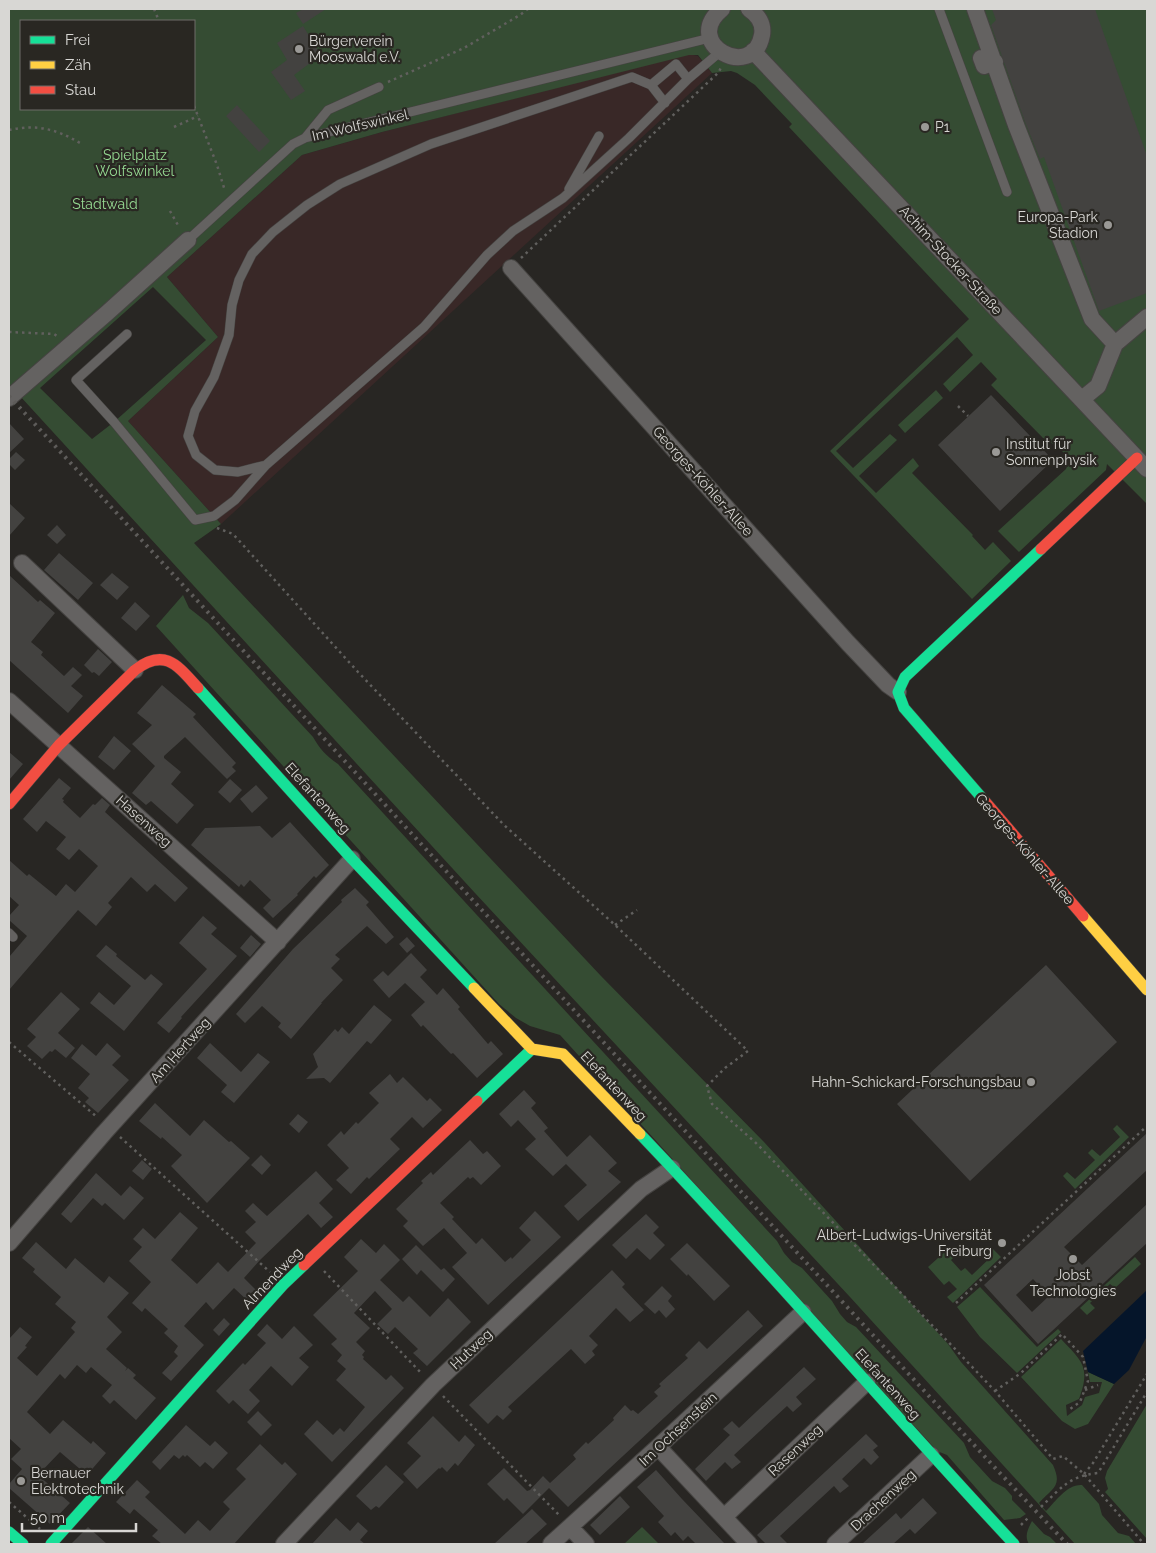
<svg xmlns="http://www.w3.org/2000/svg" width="1156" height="1553" font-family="Raleway,sans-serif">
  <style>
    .industrial { fill: #392827 }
    .green { fill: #354c33; fill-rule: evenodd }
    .water { fill: #05152a }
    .building { fill: #434240; fill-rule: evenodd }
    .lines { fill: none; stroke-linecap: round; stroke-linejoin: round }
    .lane-casing { stroke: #454341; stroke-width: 10 }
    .street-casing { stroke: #454341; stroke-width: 18 }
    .fast-casing { stroke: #454341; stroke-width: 12 }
    .slow-casing { stroke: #454341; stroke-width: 12 }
    .jam-casing { stroke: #454341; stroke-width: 12 }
    .path { stroke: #61605e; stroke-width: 2.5; stroke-dasharray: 2.5 4; stroke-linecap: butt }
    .lane { stroke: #646261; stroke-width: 9 }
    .street { stroke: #646261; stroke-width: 16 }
    .fast { stroke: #16e098; stroke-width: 11 }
    .slow { stroke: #ffcf43; stroke-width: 11 }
    .jam { stroke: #f24e42; stroke-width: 11 }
    .rail { stroke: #5e5c5a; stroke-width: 4; stroke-dasharray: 2.5 5; stroke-linecap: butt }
    .poi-dot { fill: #9a9996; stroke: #292722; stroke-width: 2 }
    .labels { text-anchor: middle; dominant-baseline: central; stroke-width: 4.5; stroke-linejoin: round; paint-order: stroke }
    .poi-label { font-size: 14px; fill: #d8d7d4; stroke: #292722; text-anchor: start }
    .street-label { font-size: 14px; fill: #d8d7d4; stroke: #292722 }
    .park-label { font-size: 14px; fill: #95da92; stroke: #292722 }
  </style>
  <rect width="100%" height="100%" fill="#282623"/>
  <path class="industrial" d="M689 54 698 56 712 73 221 524 128 421 218 337 167 277 302 155 382 132Z"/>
  <path class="green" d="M9 9H1147V504L1107 464 1106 470 1019 552 998 531 1066 469 1069 461 1068 456 1050 442 1043 438 991 385 997 379 981 362 950 392 943 384 973 355 957 337 836 451 853 468 890 434 897 440 859 476 876 493 913 458 919 466 912 473 973 535 972 536 985 550 993 542 1011 561 972 599 830 451 969 319 789 127 792 124 755 85 737 73 731 71 712 73 698 55H689L382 132 302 155 167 277 218 337 128 421 221 524 194 543 601 976 764 1142 948 1344 961 1362 1053 1465C1063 1487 1052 1488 1039 1503L1046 1511C1056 1501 1067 1484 1082 1485L1099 1504 1102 1515 1118 1533 1129 1536 1136 1544H1075L850 1297 475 893 9 384ZM21 21H194V109H21ZM153 287 206 340 114 422 92 439 40 388Z
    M936 390 943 398 905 433 898 425Z
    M183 595 189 608 208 623 313 737C320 749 326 756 338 764L777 1241 784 1253 792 1262 802 1268 832 1301 840 1314 847 1322 856 1327 964 1443 970 1457 992 1481 1005 1488 1012 1496V1500L1026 1514 1020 1518 1004 1520 947 1455 937 1451 560 1035 530 1026 516 1018 499 1004 156 626Z
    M1117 1125 1129 1137 1075 1189 1063 1176 1067 1172 1075 1179 1095 1160 1088 1153 1092 1149 1100 1156 1120 1137 1113 1129Z
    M990 1246 1001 1257 953 1303 947 1297 957 1289 949 1281 944 1285 928 1267 947 1250 954 1257 951 1260 961 1271 965 1268 972 1275 992 1256 986 1249Z
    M1135 1257 1141 1264 1115 1288 1110 1284 1090 1303 1095 1308 1087 1315 1080 1308Z
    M980 1287 1037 1347 1058 1329 1061 1332 1017 1373 980 1337 957 1307Z
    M1061 1339C1082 1361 1091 1367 1079 1399L1066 1405 1067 1416 1082 1405 1085 1397 1099 1393 1102 1382H1090L1088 1372 1114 1384 1088 1424 1075 1429 1062 1421 1021 1377Z
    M1147 1404V1539L1105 1492 1108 1489 1105 1478 1107 1471Z
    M1032 1521 1044 1534 1050 1537 1057 1544H1029C1024 1536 1028 1529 1032 1521Z
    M642 1527 659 1544H624Z"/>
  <path class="water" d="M1147 1290V1336L1129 1370 1114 1384 1088 1372 1083 1351Z"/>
  <path class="building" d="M303 9H326L303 24 296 13Z
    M992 9H1095L1147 156V293L1099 311 1044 157 1040 159 1025 122 991 25 996 20Z
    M303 26 321 55 294 75 305 91 291 100 271 72 287 60 277 43Z
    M237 105 270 141 259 152 226 116Z
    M991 395 1053 460 1000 511 938 445Z
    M9 423 24 439 9 453Z
    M16 452 25 460 15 470 9 464V459Z
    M9 503 25 518 9 536Z
    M57 525 66 535 57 544 47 535Z
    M59 553 93 583 78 600 44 570Z
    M112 573 129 587 117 600 100 585Z
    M9 575 38 602 40 600 55 613 31 642 43 652 41 655 64 676 73 667 82 675 71 686 83 696 68 713 9 660Z
    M135 602 150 616 136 631 121 618Z
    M98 649 112 662 99 676 94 672 92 673 84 665Z
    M162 685 196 714 193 717 236 763 232 767 236 771 227 779 185 737 164 756V758L181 772 171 784 194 805 177 824 151 801 146 805 132 793 155 766 132 744 152 725 137 713Z
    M114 736 131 751 114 770 98 757Z
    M9 752 23 764 9 780Z
    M59 778 71 788 62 799 64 800 63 802 80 818 93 804 95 805 102 798 110 805 105 812 188 888 175 902 155 884 147 892 131 877 108 903 112 907 96 926 78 910 9 990V957L27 936 9 920V916L19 905 9 896V860L27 876 29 874 56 896 66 884 75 892 98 866 79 849 69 860 56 849 66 837 46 821 37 832 23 819Z
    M230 779 242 790 230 803 218 792Z
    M256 785 268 798 252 813 240 799Z
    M290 822 329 865 316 878 314 876 297 894 298 895 273 918 263 908 271 900 250 880 244 887 241 884 239 887 191 845 205 828 260 826 272 838Z
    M355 888 369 902 366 905 394 937 386 944 367 926 335 955 340 959 331 968 343 980 321 1003H322L291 1039 278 1027 281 1023 262 1006 245 1023 236 1014 293 949 342 902 341 900Z
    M203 916 217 928 211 934 237 956 181 1017 182 1018 169 1033 157 1023 207 969 179 943Z
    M251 935 261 944 250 957 240 948Z
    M407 937 415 946 407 953 399 944Z
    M106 945 117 954 116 956 145 980 151 974 163 984 124 1031 90 1003 99 992 114 1005 131 986 96 956Z
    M411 953 427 970 420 977 437 995 443 988 460 1007 458 1009 488 1044 491 1041 503 1054 477 1078 453 1053 451 1054 423 1025 421 1027 411 1015 425 1002 405 983 389 998 373 980 383 971 388 976Z
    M1046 965 1117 1042 970 1181 897 1104Z
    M61 992 80 1009 58 1033 75 1048 66 1058 55 1049 52 1052 50 1051 42 1059 27 1046 36 1037 27 1029Z
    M374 1005 392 1020 371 1044 367 1041 330 1083 324 1078 306 1079 318 1067 313 1054 335 1029 338 1032 342 1027 349 1034Z
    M107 1043 121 1056 112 1065 129 1080 98 1113 85 1102 89 1098 78 1088 90 1074 71 1058 82 1044 96 1056Z
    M210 1043 241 1072 258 1053 270 1062 234 1103 221 1092 227 1085 197 1058Z
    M390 1074 397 1083 403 1077 427 1101 430 1098 442 1110 423 1128 412 1117 390 1139 400 1149 369 1179 367 1177 351 1194 336 1180 349 1168 327 1145 341 1131 344 1135 356 1122 358 1124 379 1103 369 1093Z
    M524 1090 536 1103 531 1108 548 1128 544 1131 567 1157 590 1135 617 1163 608 1171 621 1182 578 1221 564 1206 587 1185 566 1164 553 1176 525 1149 536 1139 518 1120 511 1127 499 1114Z
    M155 1103 190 1136 204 1120 229 1142 231 1141 250 1158 207 1203 171 1166 182 1155 162 1137 161 1139 139 1121Z
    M298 1114 308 1122 299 1133 289 1124Z
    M1147 1133V1170L1064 1247 1082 1265 1147 1204V1243L1038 1344 984 1285ZM1033 1279 1049 1296 1032 1312 1016 1295Z
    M470 1140 483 1154 487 1151 501 1166 481 1185 473 1177 470 1179 468 1177 440 1203 454 1217 452 1219 476 1244 482 1238 505 1262 511 1257 512 1259 531 1240 519 1228 535 1211 561 1237 488 1305 452 1267 467 1253 444 1228 423 1246 403 1226 408 1221 396 1209 423 1183 421 1181 431 1172 433 1175Z
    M261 1155 271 1165 262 1175 251 1165Z
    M142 1160 152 1169 143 1180 132 1171Z
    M316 1171 333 1189 319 1203 333 1217 321 1228 308 1214 260 1260 244 1278 258 1292 249 1302 234 1288 213 1310 206 1302 184 1326 204 1345 171 1381 162 1373 178 1356 174 1352 178 1346 164 1333 168 1329 145 1308 142 1312 132 1303 151 1282 129 1261 142 1247 133 1239 143 1228 155 1239 180 1212 198 1228 171 1260 197 1284 218 1262 228 1272 256 1243 245 1232 256 1222 245 1211 253 1203 267 1216Z
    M96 1173 121 1196 130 1186 144 1198 124 1220 105 1203 102 1206 93 1198 71 1223 61 1214Z
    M646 1214 659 1227 653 1233 665 1245 650 1260 637 1248 626 1259 612 1245Z
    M361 1239 376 1253 384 1244 400 1260 380 1280 403 1302 409 1296 430 1317 448 1298 471 1322 427 1366 413 1353 418 1349 395 1327 388 1334 377 1324 392 1309 375 1291 354 1313 370 1328 356 1342 365 1351 362 1355 364 1357 363 1359 386 1380 391 1375 404 1388 332 1462 304 1434 317 1420 333 1435 340 1428 344 1432 365 1407 336 1380 346 1369 337 1361 342 1355 331 1344 337 1339 313 1315 358 1271 344 1257Z
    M36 1242 66 1269 75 1258 104 1283 109 1276 129 1293 107 1317 122 1332 106 1349 127 1368 125 1371 128 1368 136 1375 133 1378 156 1398 136 1420 114 1400 110 1404 102 1396 112 1385 91 1367 86 1373 77 1365 65 1379 60 1374 27 1412 50 1434 63 1420 91 1444 93 1441 106 1453 87 1475 60 1452 38 1475 70 1503 50 1524 9 1488V1484L22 1469 11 1459 21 1449 9 1438V1339L20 1327 32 1337 25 1346 27 1347 17 1358 37 1376 75 1332 71 1328 76 1322 55 1304 61 1297 33 1272 35 1269 22 1258Z
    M687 1243 730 1286 714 1301 688 1274 687 1276 670 1259Z
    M416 1245 441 1270 444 1268 455 1279 443 1292 421 1270 417 1275 402 1259Z
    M612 1270 625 1284 622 1287 644 1310 630 1322 616 1308 589 1336 598 1345 592 1351 595 1355 585 1364 571 1349 508 1407 512 1411 503 1420 497 1415 488 1424 469 1405Z
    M662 1286 672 1296 668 1301 675 1309 666 1318 659 1310 655 1314 644 1304Z
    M748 1310 763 1326 568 1507 549 1488 523 1514 507 1498 504 1501 487 1484 504 1468 527 1491 530 1490 543 1476 550 1483 576 1459 573 1455 586 1442 588 1444 614 1420 613 1418 625 1405 631 1411 633 1410 638 1414 658 1396 654 1392 661 1386 659 1384 688 1358 685 1355 699 1341 707 1349Z
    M224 1318 230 1324 219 1336 213 1330Z
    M267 1324 282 1339 294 1326 313 1345 299 1358 309 1367 292 1386 271 1366 249 1390 260 1401 248 1414 233 1400 229 1404 216 1391 243 1363 245 1365 266 1343 257 1335Z
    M804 1367 816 1379 796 1397 802 1404 793 1412 787 1406 734 1455 741 1462 732 1469 725 1462 706 1481 695 1469 730 1435 723 1429 732 1421 739 1428Z
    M258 1411 272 1425 261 1436 247 1422Z
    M433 1416 459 1442 465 1435 475 1445 458 1466 455 1463 447 1472 442 1467 440 1469 439 1468 417 1489 403 1474 421 1456 407 1443Z
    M186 1425 210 1446 215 1441 228 1453 213 1469 205 1462 200 1467 187 1455 185 1457 183 1455 179 1459 174 1455 160 1470 152 1462Z
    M866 1434 878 1446 873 1450 879 1457 871 1465 864 1458 842 1479 849 1486 840 1493 834 1486 780 1536 788 1544H766L757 1535Z
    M260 1444 282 1465 285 1462 297 1474 234 1544H162L152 1536 158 1530 134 1509 130 1514 116 1502 137 1480 150 1492 145 1497 185 1534 198 1520 210 1531 230 1509 223 1502 246 1479 236 1469Z
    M386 1465 404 1482 379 1508 376 1506 371 1510 356 1496Z
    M656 1470 682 1499 725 1544H696L688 1536 683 1541 675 1532 671 1536 658 1522 664 1516 637 1487Z
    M620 1496 630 1507 600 1535 590 1525Z
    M923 1498 937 1513 915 1534 910 1529 893 1544H862L896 1513 901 1519Z
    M532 1509 547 1524 525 1544H494Z
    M336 1518 350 1531 358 1522 368 1531 360 1540 365 1544H312Z
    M88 1527 107 1544H71Z"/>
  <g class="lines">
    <g class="lane-casing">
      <path id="lane" d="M939 9 1007 192
        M665 103 651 85 676 64 688 79
        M305 138 328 110 379 87
        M569 189 599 136
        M188 240 293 144 305 138 710 38
        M127 334 76 380 114 422 195 520 214 516 235 500 266 465 424 327 487 255 513 231 563 198 629 138 688 79 720 52
        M266 465 238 472 215 470 196 455 188 436 195 411 214 377 229 335 232 305 239 280 252 254 273 232 307 205 340 184 431 144 632 77 651 85
        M9 933 13 937"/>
    </g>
    <g class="street-casing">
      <path id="street" d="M722 9C680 43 753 83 762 35 764 24 758 15 749 9
        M975 9 1016 125 1092 319 1115 344
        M753 51 1147 469
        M981 58 984 66 995 62
        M511 268 848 643 888 685 898 692
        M9 398 107 313 188 240
        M1082 399 1098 386 1115 344 1147 317
        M22 563 135 670
        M9 701 278 942
        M9 1243 104 1133 352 859
        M658 1447 749 1544
        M724 1517 867 1382
        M570 1527 586 1544
        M284 1544 433 1385 641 1189 672 1168
        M551 1544 658 1447 803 1312
        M835 1544 931 1455"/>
    </g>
    <g class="fast-casing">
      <path id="fast" d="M198 688 352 859 474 988
        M982 798 904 708 898 692 905 677 1041 549
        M477 1101 532 1049
        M640 1134C768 1268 888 1409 1014 1544
        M9 1532 23 1544
        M51 1544 283 1285 304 1265"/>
    </g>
    <g class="slow-casing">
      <path id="slow" d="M1083 916 1147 990
        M474 988 532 1049 563 1054 640 1134"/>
    </g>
    <g class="jam-casing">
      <path id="jam" d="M1041 549 1137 458
        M982 798 1083 916
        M9 804 59 745 135 670C165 647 178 666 198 688
        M304 1265 477 1101"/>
    </g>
    <path class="path" d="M154 9 159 21
      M388 82 464 48 520 15 528 9
      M194 106 217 165 225 191
      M174 127 198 116
      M9 130C37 124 56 129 80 143
      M170 211 179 227
      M521 258 719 72 721 67
      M9 332 54 334 57 336
      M958 406 968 416
      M217 528 233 534 358 672 504 825 615 925 748 1051 725 1068 707 1086 712 1104 756 1143 957 1351 995 1391 1053 1459 1063 1456 1084 1474 1144 1544
      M615 925 637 910
      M9 1042 97 1117
      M120 1137 270 1272
      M324 1271 422 1374
      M956 1303 1147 1126
      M1085 1390 1098 1385
      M995 1391 1021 1373 1062 1334 1083 1357 1088 1381 1080 1402 1070 1409
      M443 1396 560 1516
      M1084 1474 1093 1463 1147 1374
      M9 1502 40 1529
      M1041 1507C1061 1488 1069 1476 1098 1473L1147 1392
      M1021 1525 1029 1517"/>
    <use href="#lane" class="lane"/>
    <use href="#street" class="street"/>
    <use href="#fast" class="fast"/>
    <use href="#slow" class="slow"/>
    <use href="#jam" class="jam"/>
    <path class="rail" d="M9 396 998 1471 1067 1544"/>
  </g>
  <g class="poi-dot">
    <circle cx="299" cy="49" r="5"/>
    <circle cx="925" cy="127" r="5"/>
    <circle cx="1108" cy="225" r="5"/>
    <circle cx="996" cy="452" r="5"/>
    <circle cx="1031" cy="1082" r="5"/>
    <circle cx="1002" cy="1243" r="5"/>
    <circle cx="1073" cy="1259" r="5"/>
    <circle cx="21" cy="1481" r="5"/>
  </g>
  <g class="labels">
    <g class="poi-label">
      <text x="309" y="41">Bürgerverein<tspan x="309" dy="16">Mooswald e.V.</tspan></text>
      <text x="935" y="127">P1</text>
      <text x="1098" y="217" text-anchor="end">Europa-Park<tspan x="1098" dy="16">Stadion</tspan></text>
      <text x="1006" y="444">Institut für<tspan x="1006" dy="16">Sonnenphysik</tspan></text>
      <text x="1021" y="1082" text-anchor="end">Hahn-Schickard-Forschungsbau</text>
      <text x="992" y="1235" text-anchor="end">Albert-Ludwigs-Universität<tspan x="992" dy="16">Freiburg</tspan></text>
      <text x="1073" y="1275" text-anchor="middle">Jobst<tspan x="1073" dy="16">Technologies</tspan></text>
      <text x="31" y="1473">Bernauer<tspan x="31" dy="16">Elektrotechnik</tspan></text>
    </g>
    <g class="street-label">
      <text transform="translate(360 125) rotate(-13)">Im Wolfswinkel</text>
      <text transform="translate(951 260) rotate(47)">Achim-Stocker-Straße</text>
      <text transform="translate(703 481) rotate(48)">Georges-Köhler-Allee</text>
      <text transform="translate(318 798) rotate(48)">Elefantenweg</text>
      <text transform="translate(144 821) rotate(42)">Hasenweg</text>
      <text transform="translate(1025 849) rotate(49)">Georges-Köhler-Allee</text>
      <text transform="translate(180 1050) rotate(-48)">Am Hertweg</text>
      <text transform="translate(614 1086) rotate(47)">Elefantenweg</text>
      <text transform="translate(272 1278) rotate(-46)">Almendweg</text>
      <text transform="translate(471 1349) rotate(-43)">Hutweg</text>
      <text transform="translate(888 1384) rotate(48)">Elefantenweg</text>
      <text transform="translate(678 1429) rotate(-43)">Im Ochsenstein</text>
      <text transform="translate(795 1450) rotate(-43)">Rasenweg</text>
      <text transform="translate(883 1500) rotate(-43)">Drachenweg</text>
    </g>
    <g class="park-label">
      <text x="135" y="155">Spielplatz<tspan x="135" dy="16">Wolfswinkel</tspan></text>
      <text x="105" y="204">Stadtwald</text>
    </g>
  </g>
  <rect width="1156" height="1553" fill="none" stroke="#d8d7d4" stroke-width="20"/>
  <rect x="20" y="20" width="175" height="90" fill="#292722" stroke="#6f6d69"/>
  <rect x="30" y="36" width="25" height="8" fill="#16e098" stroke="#6f6d69"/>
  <text x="65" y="45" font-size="15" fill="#d8d7d4">Frei</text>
  <rect x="30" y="61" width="25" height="8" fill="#ffcf43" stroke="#6f6d69"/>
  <text x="65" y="70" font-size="15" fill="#d8d7d4">Zäh</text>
  <rect x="30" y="86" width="25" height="8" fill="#f24e42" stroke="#6f6d69"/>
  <text x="65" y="95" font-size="15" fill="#d8d7d4">Stau</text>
  <path d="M22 1523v8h114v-8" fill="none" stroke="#d8d7d4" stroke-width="2.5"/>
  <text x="30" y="1523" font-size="15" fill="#d8d7d4" stroke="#292722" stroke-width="4" paint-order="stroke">50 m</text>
</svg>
